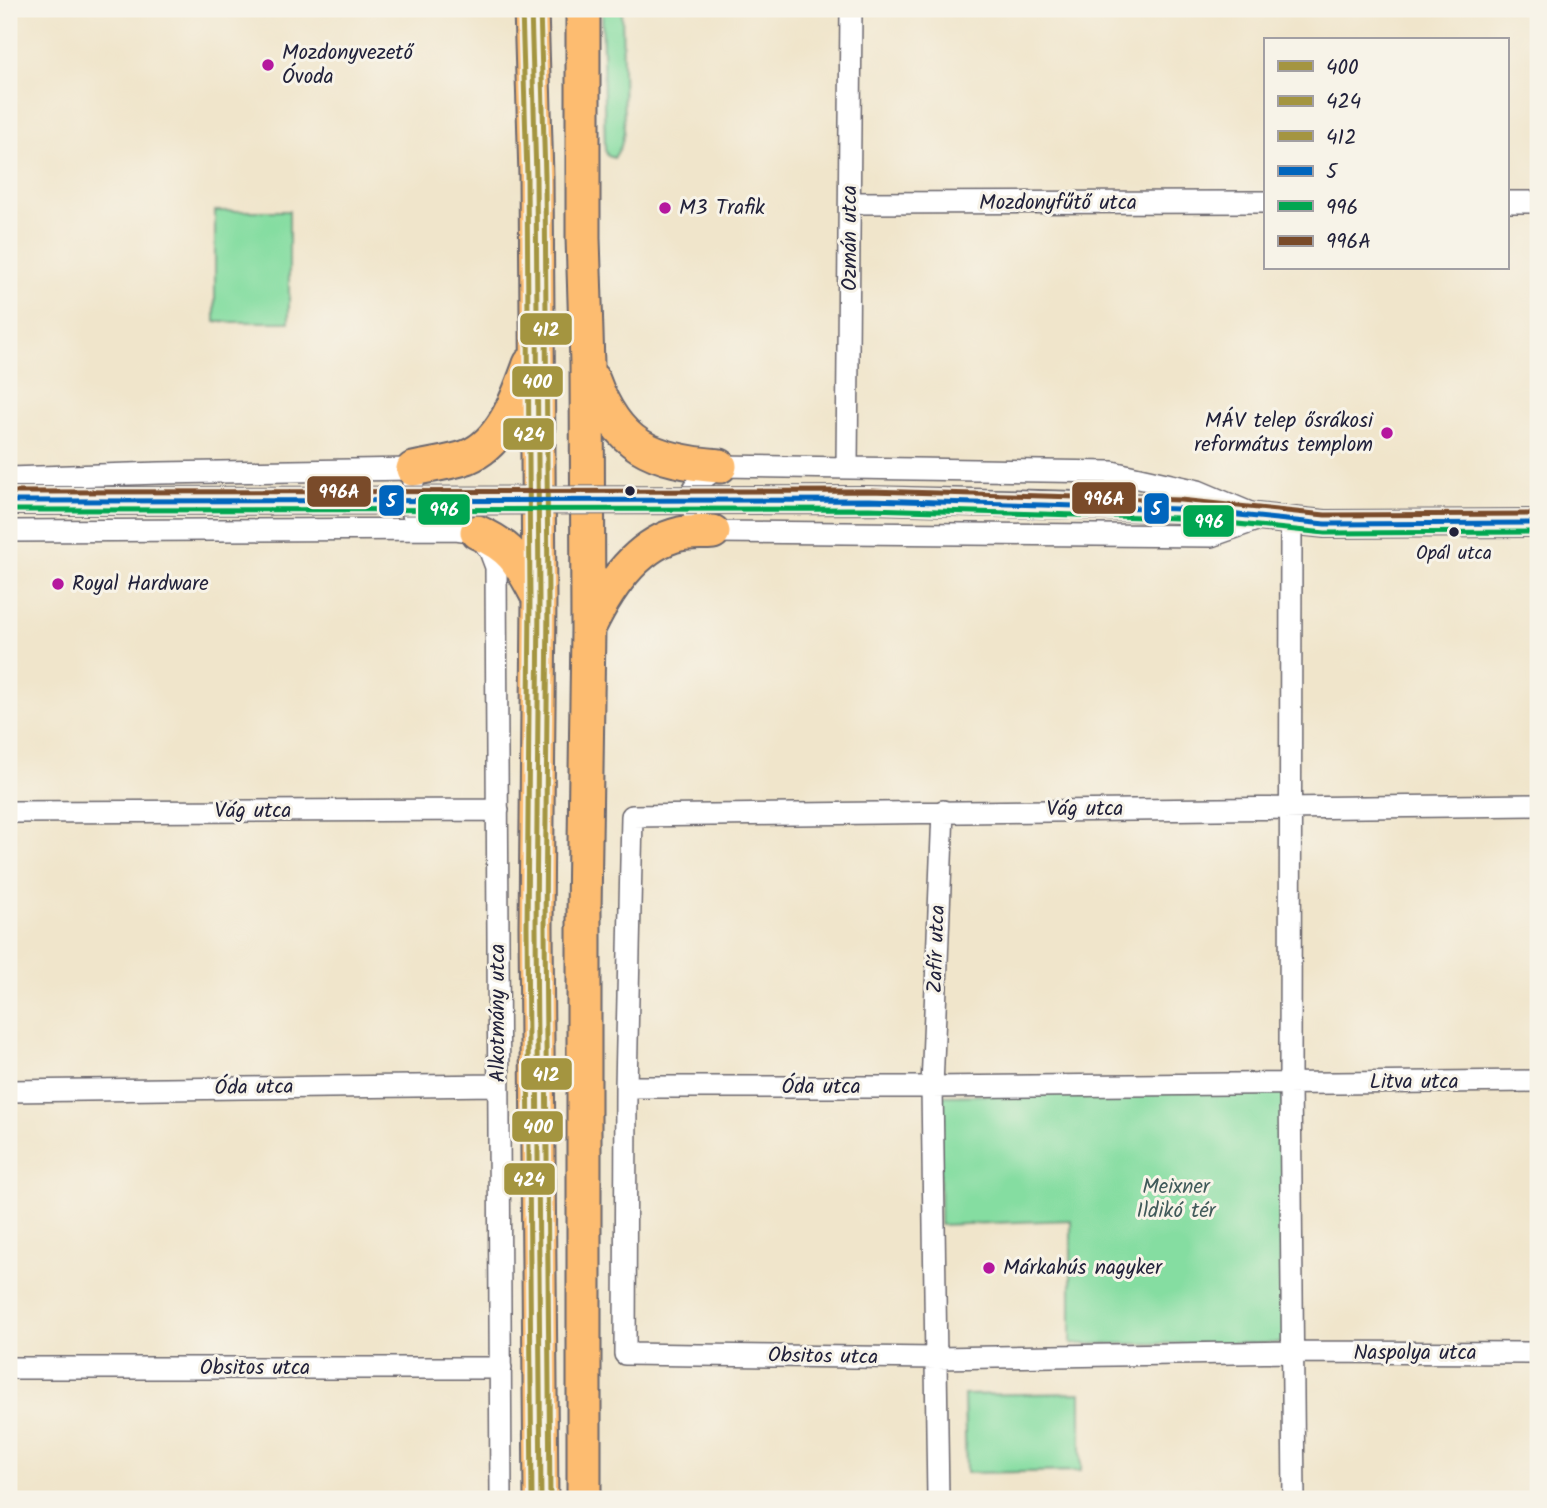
<svg xmlns="http://www.w3.org/2000/svg" width="1547" height="1508" font-family="Kalam,sans-serif">
  <style>
    .green { fill: #85dda1; stroke: #54806e; stroke-width: 2 }
    .lines { fill: none; stroke-linecap: round; stroke-linejoin: round }
    .minor-casing { stroke: #6a666d; stroke-width: 24 }
    .tertiary-casing { stroke: #6a666d; stroke-width: 30 }
    .primary-casing { stroke: #6a666d; stroke-width: 37 }
    .minor { stroke: #fff; stroke-width: 21 }
    .tertiary { stroke: #fff; stroke-width: 26 }
    .primary { stroke: #fdbc70; stroke-width: 33 }
    .tertiary-bridge-casing { stroke: #6a666d; stroke-width: 30; stroke-linecap: butt }
    .tertiary-bridge { stroke: #fff; stroke-width: 26 }
    .bus-1-casing { stroke: #f7f3e8; stroke-width: 10 }
    .bus-2-casing { stroke: #f7f3e8; stroke-width: 10 }
    .bus-3-casing { stroke: #f7f3e8; stroke-width: 10 }
    .bus-4-casing { stroke: #f7f3e8; stroke-width: 10 }
    .bus-5-casing { stroke: #f7f3e8; stroke-width: 10 }
    .bus-6-casing { stroke: #f7f3e8; stroke-width: 10 }
    .bus-1 { stroke: #a49540; stroke-width: 5 }
    .bus-2 { stroke: #a49540; stroke-width: 5 }
    .bus-3 { stroke: #a49540; stroke-width: 5 }
    .bus-4 { stroke: #0065bd; stroke-width: 5 }
    .bus-5 { stroke: #00a651; stroke-width: 5 }
    .bus-6 { stroke: #7a4b2a; stroke-width: 5 }
    .poi-dot { fill: #b5179e; stroke: #f7f3e8; stroke-width: 2.5 }
    .bus-dot { fill: #22223b; stroke: #f7f3e8; stroke-width: 2.5 }
    .labels { text-anchor: middle; dominant-baseline: central; stroke-width: 6; stroke-linejoin: round; paint-order: stroke }
    .bus-label { font-size: 19px; fill: #22223b; stroke: #f7f3e8 }
    .poi-label { font-size: 21px; fill: #22223b; stroke: #f7f3e8; text-anchor: start }
    .street-label { font-size: 21px; fill: #22223b; stroke: #f7f3e8 }
    .park-label { font-size: 21px; fill: #405a5a; stroke: #f7f3e8 }
    .line-badge { stroke: #f7f3e8; stroke-width: 2.5 }
    .badge-label { font-size: 19px; text-anchor: middle; font-weight: bold; fill: #fff }
  </style>
  <rect width="100%" height="100%" fill="#f7f3e8"/>
  <filter id="ink" filterUnits="userSpaceOnUse"><feTurbulence type="fractalNoise" baseFrequency=".0143" numOctaves="2"/><feDisplacementMap in="SourceGraphic" scale="14" xChannelSelector="R" yChannelSelector="G"/><feConvolveMatrix kernelMatrix="1 2 1 2 8 2 1 2 1" color-interpolation-filters="sRGB"/></filter>
  <filter id="wash" filterUnits="userSpaceOnUse"><feTurbulence type="fractalNoise" baseFrequency=".00686" numOctaves="4" result="noise"/><feDisplacementMap in="SourceGraphic" scale="28" xChannelSelector="R" yChannelSelector="G"/><feGaussianBlur stdDeviation="1.57" result="paint"/><feColorMatrix in="noise" values="0 0 0 0 0 0 0 0 0 0 0 0 0 0 0 0 0 1.4 0 .05"/><feComposite in="paint" operator="in"/></filter>
  <g filter="url(#wash)">
    <rect width="100%" height="100%" fill="#f0e5cb"/>
    <path class="green" d="M602 9H622L624 132 621 146 614 158 608 156 605 150Z
      M215 211H289V322H215Z
      M1283 1089 1285 1343 1071 1344V1220L940 1225V1096Z
      M1081 1393V1471L966 1473 964 1395Z"/>
  </g>
  <g filter="url(#ink)">
    <g class="lines">
      <g class="minor-casing">
        <path id="minor" d="M1507 202H1538
          M850 203 1265 202
          M720 466 1112 472 1198 491 1262 518 1211 536 713 532C699 523 692 514 689 497L698 482Z
          M847 467 851 9
          M9 478 160 473 413 469V515
          M1291 522 1290 1083 1294 1499
          M9 531 456 529 477 532 490 551 496 567 501 1499
          M1538 805 632 816 626 1087 625 1354 937 1358 1291 1352 1538 1353
          M9 812 498 810
          M626 1087H932L1538 1081
          M9 1091 498 1085
          M9 1368H501
          M938 1499 932 1087 943 811"/>
      </g>
      <g class="tertiary-casing">
        <path id="tertiary" d="M1075 505 1180 509 1325 524 1538 523"/>
      </g>
      <g class="primary-casing">
        <path id="primary" d="M531 9 536 176 539 600 536 927 541 1499
          M583 9V238L587 364 588 629 584 912V1499
          M593 380C617 446 652 461 720 466
          M413 469C430 465 450 463 467 457 503 443 518 397 530 364
          M477 532C512 547 519 561 536 593
          M589 627C607 590 636 544 680 534 690 532 703 533 713 532"/>
      </g>
      <use href="#minor" class="minor"/>
      <use href="#tertiary" class="tertiary"/>
      <use href="#primary" class="primary"/>
      <g class="tertiary-bridge-casing">
        <path id="tertiary-bridge" d="M10 501 869 500 1075 505"/>
      </g>
      <use href="#tertiary-bridge" class="tertiary-bridge"/>
      <g class="bus-1-casing">
        <path id="bus-1" d="M531 9 536 176 539 600 536 927 541 1499"/>
      </g>
      <g class="bus-2-casing">
        <path id="bus-2" d="M522 9 527 176 530 600 527 927 532 1499"/>
      </g>
      <g class="bus-3-casing">
        <path id="bus-3" d="M540 9 545 176 548 600 545 927 550 1499"/>
      </g>
      <g class="bus-4-casing">
        <path id="bus-4" d="M9 501 869 500 1180 509 1325 524 1538 523"/>
      </g>
      <g class="bus-5-casing">
        <path id="bus-5" d="M9 510 869 509 1179 518 1325 533 1538 532"/>
      </g>
      <g class="bus-6-casing">
        <path id="bus-6" d="M9 492 869 491 1180 500 1325 515 1538 514"/>
      </g>
      <use href="#bus-1" class="bus-1"/>
      <use href="#bus-2" class="bus-2"/>
      <use href="#bus-3" class="bus-3"/>
      <use href="#bus-4" class="bus-4"/>
      <use href="#bus-5" class="bus-5"/>
      <use href="#bus-6" class="bus-6"/>
    </g>
  </g>
  <g class="poi-dot">
    <circle cx="268" cy="65" r="7"/>
    <circle cx="665" cy="208" r="7"/>
    <circle cx="1387" cy="433" r="7"/>
    <circle cx="58" cy="584" r="7"/>
    <circle cx="989" cy="1268" r="7"/>
  </g>
  <g class="bus-dot">
    <circle cx="630" cy="491" r="6"/>
    <circle cx="1454" cy="532" r="6"/>
  </g>
  <g class="labels">
    <g class="bus-label">
      <text x="1454" y="554">Opál utca</text>
    </g>
    <g class="poi-label">
      <text x="282" y="53">Mozdonyvezető<tspan x="282" dy="24">Óvoda</tspan></text>
      <text x="679" y="208">M3 Trafik</text>
      <text x="1373" y="421" text-anchor="end">MÁV telep ősrákosi<tspan x="1373" dy="24">református templom</tspan></text>
      <text x="72" y="584">Royal Hardware</text>
      <text x="1003" y="1268">Márkahús nagyker</text>
    </g>
    <g class="street-label">
      <text x="1058" y="203">Mozdonyfűtő utca</text>
      <text transform="translate(850 238) rotate(-90)">Ozmán utca</text>
      <text x="1085" y="809">Vág utca</text>
      <text x="253" y="811">Vág utca</text>
      <text transform="translate(937 949) rotate(-88)">Zafír utca</text>
      <text transform="translate(498 1013) rotate(-90)">Alkotmány utca</text>
      <text x="1414" y="1082">Litva utca</text>
      <text x="821" y="1087">Óda utca</text>
      <text transform="translate(254 1088) rotate(-1)">Óda utca</text>
      <text x="1415" y="1353">Naspolya utca</text>
      <text transform="translate(823 1357) rotate(1)">Obsitos utca</text>
      <text x="255" y="1368">Obsitos utca</text>
    </g>
    <g class="park-label">
      <text x="1176" y="1187">Meixner<tspan x="1176" dy="24">Ildikó tér</tspan></text>
    </g>
  </g>
  <g class="line-badge">
    <rect x="519" y="312" width="54" height="34" rx="7" fill="#a49540"/>
    <rect x="511" y="365" width="53" height="33" rx="7" fill="#a49540"/>
    <rect x="502" y="417" width="53" height="34" rx="7" fill="#a49540"/>
    <rect x="306" y="475" width="66" height="33" rx="7" fill="#7a4b2a"/>
    <rect x="1071" y="481" width="66" height="34" rx="7" fill="#7a4b2a"/>
    <rect x="378" y="484" width="27" height="33" rx="7" fill="#0065bd"/>
    <rect x="1143" y="492" width="27" height="33" rx="7" fill="#0065bd"/>
    <rect x="417" y="493" width="54" height="33" rx="7" fill="#00a651"/>
    <rect x="1182" y="504" width="53" height="34" rx="7" fill="#00a651"/>
    <rect x="520" y="1057" width="53" height="34" rx="7" fill="#a49540"/>
    <rect x="511" y="1110" width="53" height="33" rx="7" fill="#a49540"/>
    <rect x="503" y="1162" width="53" height="34" rx="7" fill="#a49540"/>
  </g>
  <g class="badge-label">
    <text x="546" y="336">412</text>
    <text x="537" y="388">400</text>
    <text x="529" y="441">424</text>
    <text x="339" y="498">996A</text>
    <text x="1104" y="505">996A</text>
    <text x="391" y="507">5</text>
    <text x="1156" y="515">5</text>
    <text x="444" y="516">996</text>
    <text x="1209" y="528">996</text>
    <text x="546" y="1081">412</text>
    <text x="538" y="1133">400</text>
    <text x="529" y="1186">424</text>
  </g>
  <rect width="1547" height="1508" fill="none" stroke="#f7f3e8" stroke-width="35"/>
  <rect x="1264" y="38" width="245" height="231" fill="#f7f3e8" stroke="#a29fa3" stroke-width="2"/>
  <rect x="1278" y="61" width="35" height="10" fill="#a49540" stroke="#a29fa3" stroke-width="2"/>
  <text x="1326" y="74" font-size="21" fill="#22223b">400</text>
  <rect x="1278" y="96" width="35" height="10" fill="#a49540" stroke="#a29fa3" stroke-width="2"/>
  <text x="1326" y="108" font-size="21" fill="#22223b">424</text>
  <rect x="1278" y="131" width="35" height="10" fill="#a49540" stroke="#a29fa3" stroke-width="2"/>
  <text x="1326" y="144" font-size="21" fill="#22223b">412</text>
  <rect x="1278" y="166" width="35" height="10" fill="#0065bd" stroke="#a29fa3" stroke-width="2"/>
  <text x="1326" y="178" font-size="21" fill="#22223b">5</text>
  <rect x="1278" y="201" width="35" height="10" fill="#00a651" stroke="#a29fa3" stroke-width="2"/>
  <text x="1326" y="214" font-size="21" fill="#22223b">996</text>
  <rect x="1278" y="236" width="35" height="10" fill="#7a4b2a" stroke="#a29fa3" stroke-width="2"/>
  <text x="1326" y="248" font-size="21" fill="#22223b">996A</text>
</svg>
